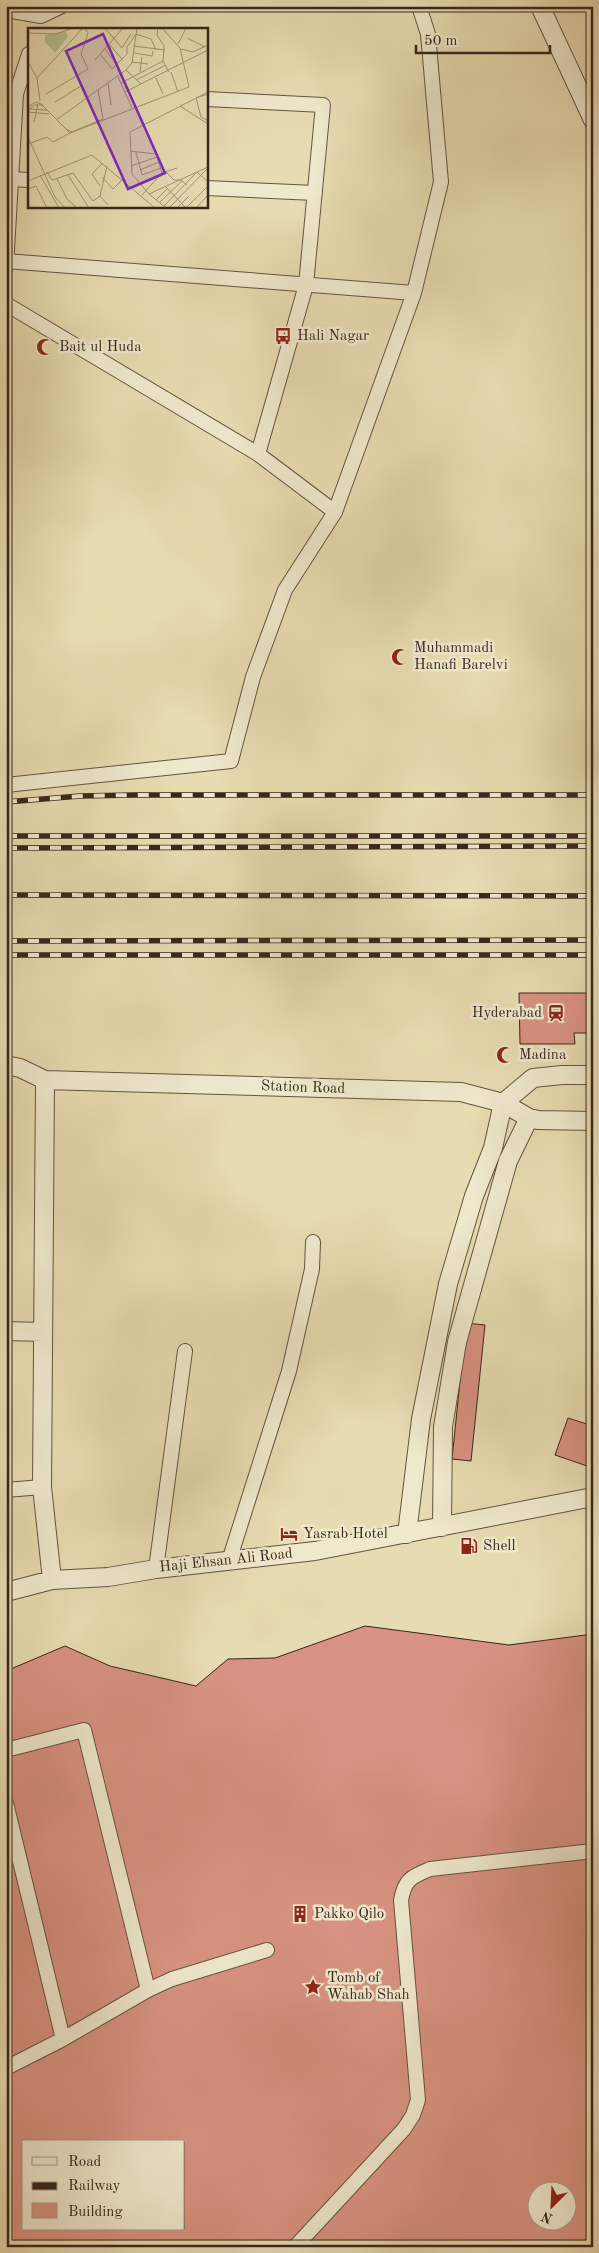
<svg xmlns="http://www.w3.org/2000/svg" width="599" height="2253" font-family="'Old Standard TT',serif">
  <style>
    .building { fill: #d89281; stroke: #38261c; fill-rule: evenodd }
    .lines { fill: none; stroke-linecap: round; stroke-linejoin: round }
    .minor-casing { stroke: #645341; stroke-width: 16 }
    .tertiary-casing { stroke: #645341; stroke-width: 20 }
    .minor { stroke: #efe8cc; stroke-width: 14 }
    .tertiary { stroke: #efe8cc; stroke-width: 18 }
    .rail-casing { stroke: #38261c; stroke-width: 5.5 }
    .rail { stroke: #efe8cc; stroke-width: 4; stroke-dasharray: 11; stroke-linecap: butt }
    .labels { text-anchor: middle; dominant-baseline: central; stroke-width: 5; stroke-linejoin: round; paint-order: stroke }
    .poi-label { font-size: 15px; fill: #38261c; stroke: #efe8cc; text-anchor: start }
    .street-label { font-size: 15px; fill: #38261c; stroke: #efe8cc }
    .inset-road { fill: none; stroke: #a19375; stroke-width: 1 }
    .view { fill: #7b2cbf; fill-opacity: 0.15; stroke: #7b2cbf; stroke-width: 2.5 }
    .inset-edge { fill: none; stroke: #38261c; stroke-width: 2.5 }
  </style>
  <rect width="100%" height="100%" fill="#e7dbb1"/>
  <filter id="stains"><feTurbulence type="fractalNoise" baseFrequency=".004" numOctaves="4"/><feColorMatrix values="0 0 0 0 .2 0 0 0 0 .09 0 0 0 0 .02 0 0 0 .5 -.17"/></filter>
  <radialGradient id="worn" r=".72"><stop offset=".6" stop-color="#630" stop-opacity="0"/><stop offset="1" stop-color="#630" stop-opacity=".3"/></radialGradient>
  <path class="building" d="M519 993H593V1033H574L575 1044H520Z
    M466 1323 485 1325 471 1461 452 1459Z
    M568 1418 593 1426V1468L555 1455Z
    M365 1626 509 1645 593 1634V2241L578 2247H6V1671L65 1646 110 1666 196 1686 228 1659 275 1658ZM24 2142H184V2229H24ZM536 2190H566V2220H536Z"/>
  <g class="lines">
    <g class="minor-casing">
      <path id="minor" d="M6 10 41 16 62 6
        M206 99 323 105 306 285 258 454
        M11 179 29 180
        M206 188 315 193
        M6 261 414 293
        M6 267 16 94 29 54
        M6 304 258 454 335 512
        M6 785 231 761 253 677 285 590 335 512 414 293 441 182 428 34 419 6
        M6 1490 42 1487
        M229 1561 289 1371 312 1269 313 1242
        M156 1569 185 1351
        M6 1750 84 1730 148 1990
        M6 1803 63 2039
        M6 2068 63 2039 148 1990 172 1979 267 1950
        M295 2247 404 2129 413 2115 418 2100 401 1900C405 1879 411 1877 430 1869L593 1851"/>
    </g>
    <g class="tertiary-casing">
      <path id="tertiary" d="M540 6 593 120
        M6 1065 20 1068 45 1080 461 1092 503 1103 529 1118 538 1120 593 1121
        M45 1080 42 1487 52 1580
        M503 1103 533 1078 562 1075H593
        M6 1331 43 1332
        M442 1527 443 1427 457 1342 508 1161 529 1118
        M407 1534 421 1419 448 1284 474 1196 493 1148 503 1103
        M6 1592 52 1580 108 1577 156 1569 315 1551 593 1497"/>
    </g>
    <use href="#minor" class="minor"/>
    <use href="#tertiary" class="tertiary"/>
    <g class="rail-casing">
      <path id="rail" d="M6 802 80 796 135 795H593
        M6 836H593
        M6 848 593 846
        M6 895 593 896
        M6 941 593 940
        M6 955H593"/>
    </g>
    <use href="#rail" class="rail"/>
  </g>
  <defs>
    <g id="bus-bare" transform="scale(1.35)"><path d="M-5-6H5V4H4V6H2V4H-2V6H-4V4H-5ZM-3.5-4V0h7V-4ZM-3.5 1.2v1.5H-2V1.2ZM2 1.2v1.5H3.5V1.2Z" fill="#8f2418" stroke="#efe8cc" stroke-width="2.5" paint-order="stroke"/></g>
    <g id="mosque-bare" transform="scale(1.35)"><path d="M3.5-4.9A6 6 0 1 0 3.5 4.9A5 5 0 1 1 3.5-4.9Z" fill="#8f2418" stroke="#efe8cc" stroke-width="2.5" paint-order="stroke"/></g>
    <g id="station-bare" transform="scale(1.35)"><path d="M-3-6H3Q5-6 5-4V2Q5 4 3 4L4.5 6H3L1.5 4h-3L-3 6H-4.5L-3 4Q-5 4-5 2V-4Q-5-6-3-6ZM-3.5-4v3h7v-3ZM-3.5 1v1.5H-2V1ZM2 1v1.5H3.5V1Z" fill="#8f2418" stroke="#efe8cc" stroke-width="2.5" paint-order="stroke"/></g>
    <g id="hotel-bare" transform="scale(1.35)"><path d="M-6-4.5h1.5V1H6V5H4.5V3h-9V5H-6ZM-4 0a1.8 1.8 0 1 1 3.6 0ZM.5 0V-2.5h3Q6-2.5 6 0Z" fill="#8f2418" stroke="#efe8cc" stroke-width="2.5" paint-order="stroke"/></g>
    <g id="fuel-bare" transform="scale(1.35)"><path d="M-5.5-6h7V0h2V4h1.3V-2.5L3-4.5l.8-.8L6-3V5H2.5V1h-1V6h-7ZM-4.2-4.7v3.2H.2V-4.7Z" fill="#8f2418" stroke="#efe8cc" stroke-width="2.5" paint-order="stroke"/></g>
    <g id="building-bare" transform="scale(1.35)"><path d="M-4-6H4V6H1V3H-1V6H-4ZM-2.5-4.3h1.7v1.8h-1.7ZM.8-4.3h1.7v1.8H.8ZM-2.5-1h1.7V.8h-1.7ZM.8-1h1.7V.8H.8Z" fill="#8f2418" stroke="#efe8cc" stroke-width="2.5" paint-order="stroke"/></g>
    <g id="sight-bare" transform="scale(1.35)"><path d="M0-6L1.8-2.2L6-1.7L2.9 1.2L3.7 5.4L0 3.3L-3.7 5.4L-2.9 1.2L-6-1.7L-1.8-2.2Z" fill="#8f2418" stroke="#efe8cc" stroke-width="2.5" paint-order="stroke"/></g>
  </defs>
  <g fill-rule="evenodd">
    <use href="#bus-bare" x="283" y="336"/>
    <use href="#mosque-bare" x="45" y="347"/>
    <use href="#mosque-bare" x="400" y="657"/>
    <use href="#station-bare" x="556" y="1013"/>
    <use href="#mosque-bare" x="505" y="1055"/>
    <use href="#hotel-bare" x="289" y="1534"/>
    <use href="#fuel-bare" x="469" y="1546"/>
    <use href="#building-bare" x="300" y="1914"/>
    <use href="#sight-bare" x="313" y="1987"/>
  </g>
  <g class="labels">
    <g class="poi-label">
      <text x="297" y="336">Hali Nagar</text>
      <text x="59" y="347">Bait ul Huda</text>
      <text x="414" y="648">Muhammadi<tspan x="414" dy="17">Hanafi Barelvi</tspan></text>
      <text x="542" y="1013" text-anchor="end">Hyderabad</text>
      <text x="519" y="1055">Madina</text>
      <text x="303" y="1534">Yasrab Hotel</text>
      <text x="483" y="1546">Shell</text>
      <text x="314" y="1914">Pakko Qilo</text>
      <text x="327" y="1978">Tomb of<tspan x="327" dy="17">Wahab Shah</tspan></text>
    </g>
    <g class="street-label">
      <text transform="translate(303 1088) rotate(2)">Station Road</text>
      <text transform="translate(226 1561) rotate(-6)">Haji Ehsan Ali Road</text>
    </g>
  </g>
  <g transform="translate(28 28)">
    <rect width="180" height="180" fill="#e7dbb1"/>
    <path d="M37 3 40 9 27 25 17 14V7Z" fill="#b3c18d"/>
    <path class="inset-road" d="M77 0 94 20 103 6M130 0 129 7 136 18 135 33 141 44M0 5 28 6 45 0M159 10 177 19M81 16 94 31M150 16 158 0M106 18 137 22M77 21 89 37M153 21 165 24 180 17M106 25 124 28 125 23M73 27 84 41 99 26V19L108 6 123 11 128 22M67 32 95 0M0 34 9 50 12 73M104 34 120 36M98 42 113 56M112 44 114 29M143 44 150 64M90 49 104 80M9 50 55 0M128 50 135 66M108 52 138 37M80 55 83 77M93 55 135 33M70 62 75 91M97 64 180 22M18 66 60 41 53 26 60 5 57 0M180 66 168 70 173 89 180 93M27 74 53 58M152 78 180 96M0 79 8 74 15 77M1 81 19 82M0 82 7 77H14L42 105 161 59 152 20 134 0M0 84 21 86M28 92 98 42 104 35 109 0M6 94 10 76M38 101 44 104 75 91M0 109 27 169 37 180M0 116 19 109 25 114 42 105M102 123 128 126 134 145M108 124 114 147 133 140M79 138 72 168 80 177M103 138 129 129M112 142 131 134M19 144 24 152 45 145 65 173 72 168M138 144 146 152H153L159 157M12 147 31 180M40 147 61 180M74 149 85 161 94 152M29 151 39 171 49 180M0 153 64 127 127 180M72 158 64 146 75 135M138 159 158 180M0 161 8 158 19 180M0 164 1 180M121 166 104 146 102 104 180 64M114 167 134 145 149 140M128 172 139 161M132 174 154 153M136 178 169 144 180 154M138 180 121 166 180 139M141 180 179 141M149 180 161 168M158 180 180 158M168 180 180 167"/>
    <path class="view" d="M75 6 137 145 100 161 38 23Z"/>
    <rect width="180" height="180" class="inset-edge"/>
  </g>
  <rect width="599" height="2253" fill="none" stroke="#e7dbb1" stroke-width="25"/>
  <rect x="8" y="8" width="584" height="2238" fill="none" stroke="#38261c" stroke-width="2.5"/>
  <rect x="12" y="12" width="574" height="2228" fill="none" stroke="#38261c"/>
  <rect x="22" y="2140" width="162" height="90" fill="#efe8cc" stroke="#a69a86"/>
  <rect x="32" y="2157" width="25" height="8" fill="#efe8cc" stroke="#a69a86"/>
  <text x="68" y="2166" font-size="15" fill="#38261c">Road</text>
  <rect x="32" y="2182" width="25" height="8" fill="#38261c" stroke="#a69a86"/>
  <text x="68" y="2190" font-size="15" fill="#38261c">Railway</text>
  <rect x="32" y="2203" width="25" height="15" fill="#d89281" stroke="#a69a86"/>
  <text x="68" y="2216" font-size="15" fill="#38261c">Building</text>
  <g transform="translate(552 2206) rotate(204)"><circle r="24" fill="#efe8cc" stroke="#a69a86"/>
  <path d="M0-4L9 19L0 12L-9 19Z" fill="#8f2418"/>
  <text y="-8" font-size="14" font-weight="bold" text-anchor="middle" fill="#38261c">N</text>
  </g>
  <path d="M416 45v8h134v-8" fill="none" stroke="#38261c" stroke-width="2.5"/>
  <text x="424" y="45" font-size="15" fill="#38261c" stroke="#efe8cc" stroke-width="4" paint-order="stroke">50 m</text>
  <rect width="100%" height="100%" filter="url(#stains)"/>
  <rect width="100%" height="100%" fill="url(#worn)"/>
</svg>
